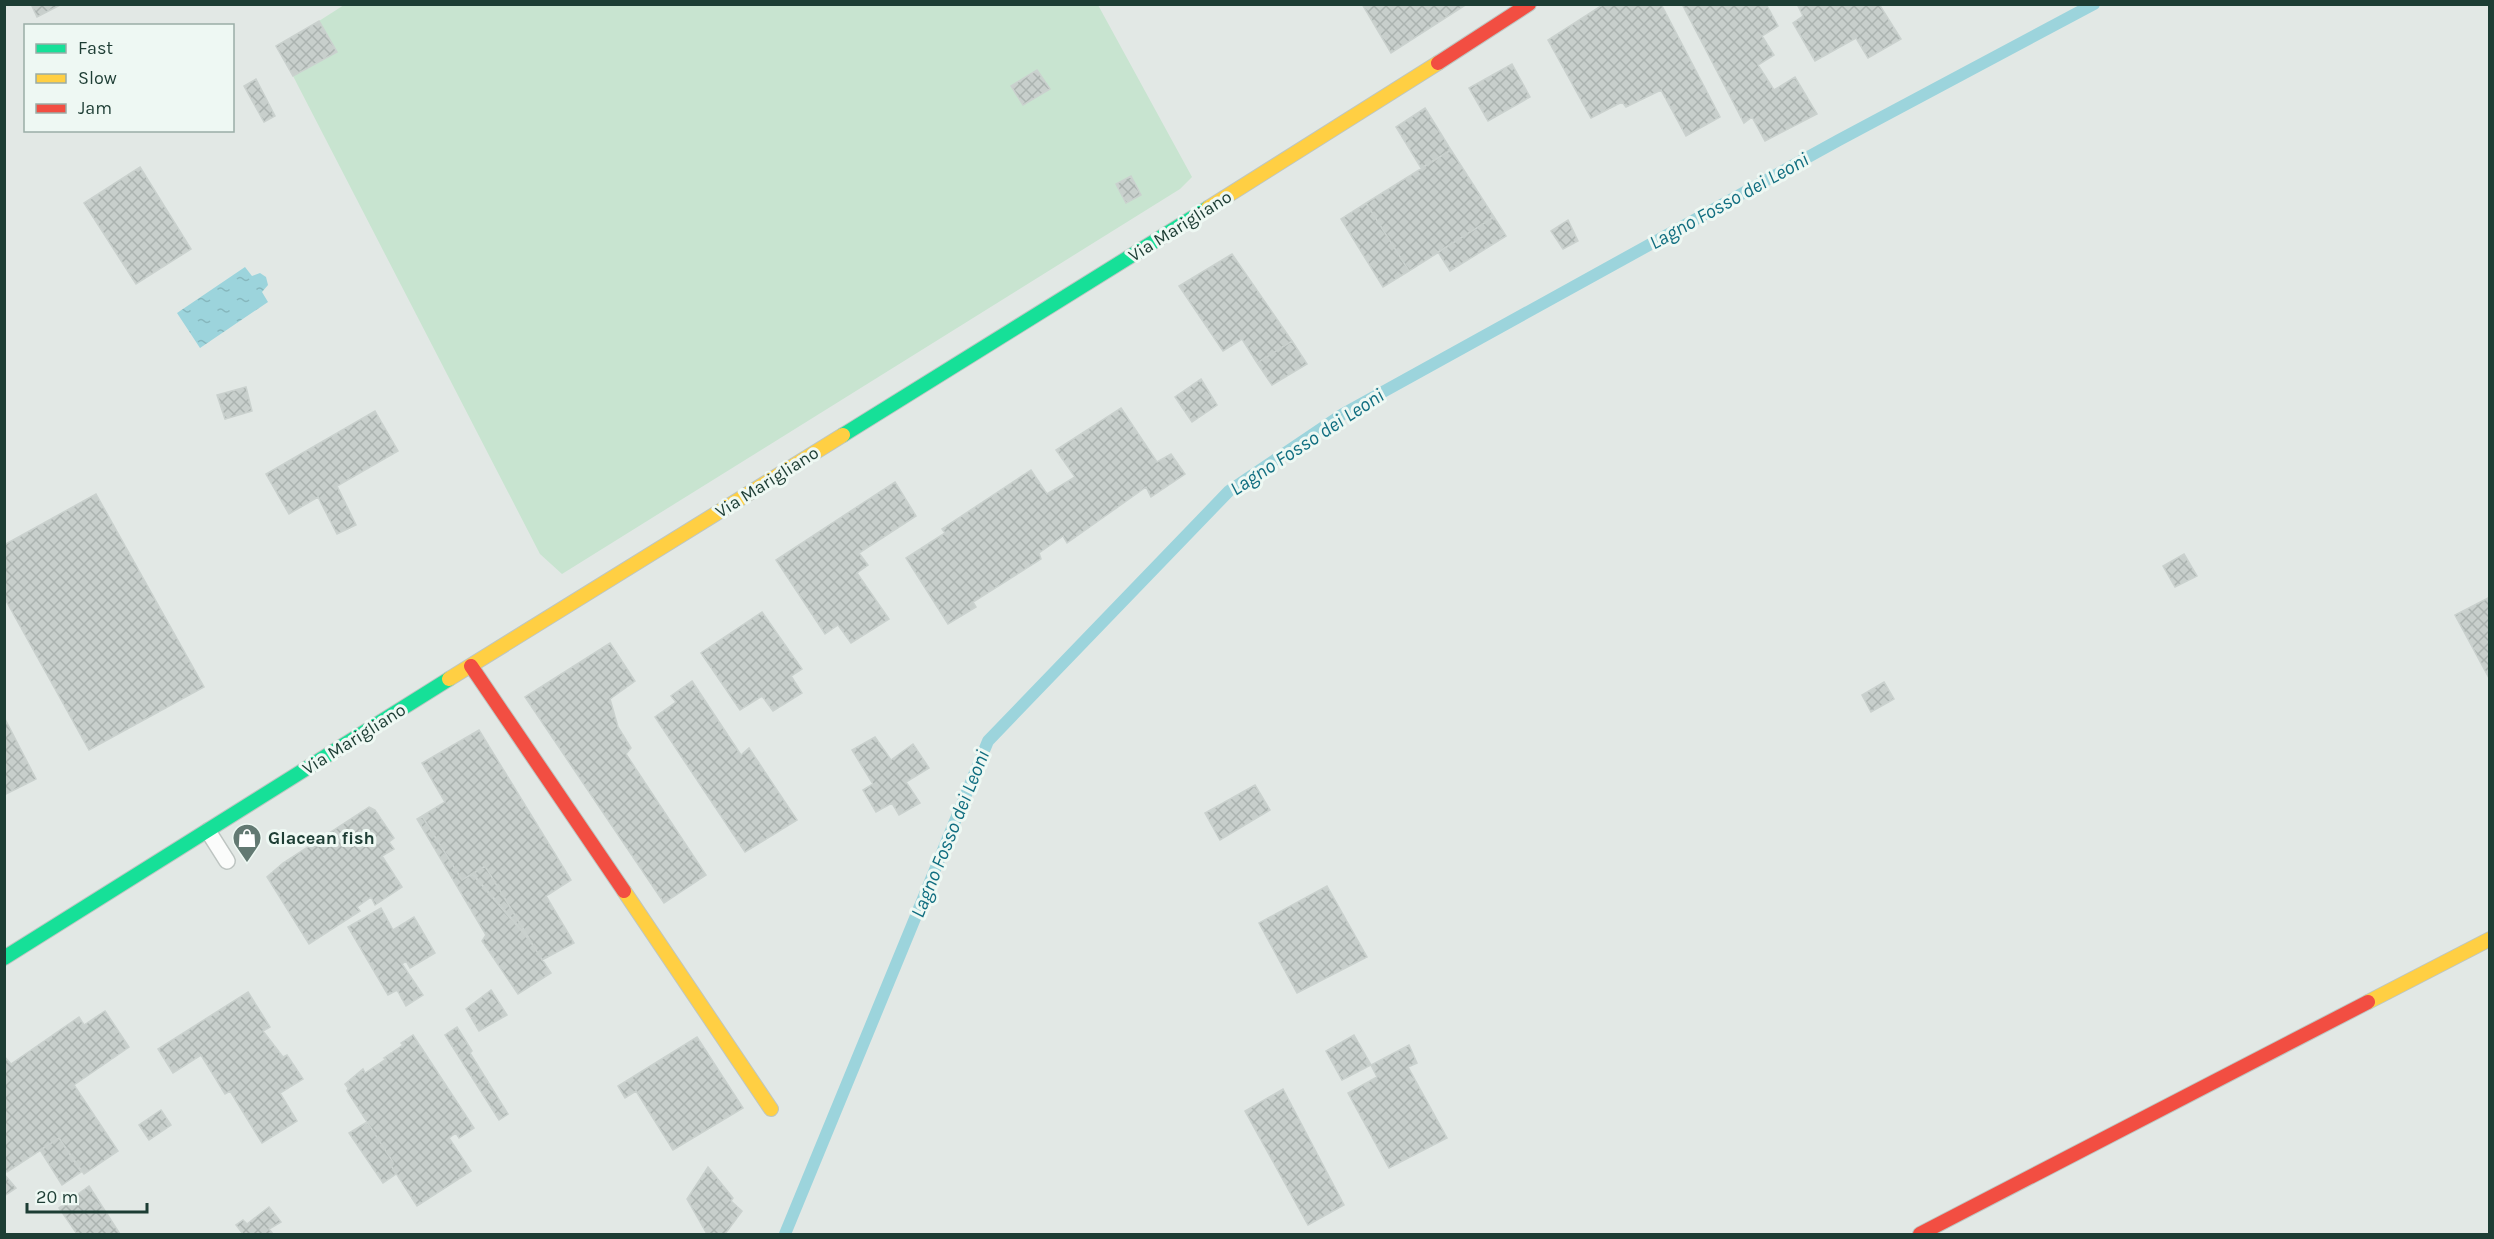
<svg xmlns="http://www.w3.org/2000/svg" width="2494" height="1239" font-family="Karla,sans-serif">
  <style>
    .grass { fill: #c8e4d0 }
    .water { fill: url(#water-ripples) }
    .lines { fill: none; stroke-linecap: round; stroke-linejoin: round }
    .stream { stroke: #9cd4dc; stroke-width: 12 }
    .building { fill: url(#building-cross-hatch); stroke: #cad1ce; stroke-width: 1.5 }
    .lane-casing { stroke: #bec5c2; stroke-width: 18 }
    .fast-casing { stroke: #bdc6c2; stroke-width: 16 }
    .slow-casing { stroke: #bdc6c2; stroke-width: 16 }
    .jam-casing { stroke: #bdc6c2; stroke-width: 16 }
    .lane { stroke: #fbfcfb; stroke-width: 15 }
    .fast { stroke: #16e098; stroke-width: 14 }
    .slow { stroke: #ffcf43; stroke-width: 14 }
    .jam { stroke: #f24e42; stroke-width: 14 }
    .labels { text-anchor: middle; dominant-baseline: central; stroke-width: 6; stroke-linejoin: round; paint-order: stroke }
    .street-label { font-size: 18px; fill: #1d3d34; stroke: #eef8f3 }
    .poi-label { font-size: 18px; font-weight: bold; fill: #1d3d34; stroke: #eef8f3; text-anchor: start }
    .water-label { font-size: 20px; font-style: italic; fill: #116e80; stroke: #eef8f3 }
  </style>
  <defs>
    <pattern id="water-ripples" width="26" height="14" patternUnits="userSpaceOnUse" patternTransform="scale(1.5)"><rect width="26" height="14" fill="#9cd4dc"/><path d="M2 4q2-2 4 0t4 0M15 11q2-2 4 0t4 0" fill="none" stroke="#86b7bd"/></pattern>
    <pattern id="building-cross-hatch" width="8" height="8" patternUnits="userSpaceOnUse" patternTransform="scale(1.5)"><rect width="8" height="8" fill="#c8cfcc"/><path d="M0 0l8 8M0 8l8-8" fill="none" stroke="#abb3b0"/></pattern>
  </defs>
  <rect width="100%" height="100%" fill="#e2e8e5"/>
  <path class="grass" d="M344 5H1098L1192 177 1180 189 562 574 540 554 293 76 337 52 319 21Z"/>
  <path class="water" d="M245 267 252 276 260 273 266 277 268 285 262 292 268 302 200 348 177 313Z"/>
  <g class="lines">
    <path class="stream" d="M785 1234 988 741 1229 491 1343 414 1839 140 2094 4"/>
  </g>
  <path class="building" d="M31 4H62L37 17Z
    M1362 4H1467L1391 53Z
    M1604 4H1661L1720 117 1686 136 1661 90 1626 107 1622 102 1591 118 1548 40Z
    M1682 4H1766L1778 26 1762 36 1774 55 1758 65 1774 90 1795 77 1817 114 1765 141 1752 117 1744 123Z
    M1797 4H1879L1901 39 1868 58 1856 38 1815 61 1793 23 1803 16Z
    M319 21 337 52 293 76 276 46Z
    M1512 64 1530 97 1488 121 1469 88Z
    M1037 70 1050 89 1023 105 1011 86Z
    M256 79 275 116 264 122 244 86Z
    M1425 108 1451 150 1421 168 1396 127Z
    M1451 150 1494 217 1409 271 1366 203Z
    M140 167 191 249 136 284 84 203Z
    M1131 176 1141 195 1126 203 1116 184Z
    M1366 203 1409 271 1383 287 1341 219Z
    M1494 217 1506 236 1450 271 1438 252Z
    M1568 220 1578 241 1563 249 1551 231Z
    M1232 254 1292 341 1257 363 1242 339 1223 351 1179 286Z
    M1292 341 1307 364 1272 385 1257 363Z
    M1201 379 1217 405 1192 422 1175 397Z
    M246 387 252 411 225 419 217 395Z
    M1121 408 1157 462 1171 454 1185 474 1151 497 1146 487 1067 543 1063 536 1039 553 1041 559 973 602 976 607 948 624 906 558 945 533 942 529 1031 470 1047 494 1075 477 1056 450Z
    M375 411 398 451 337 486 356 525 337 534 318 497 289 514 266 474Z
    M895 482 916 516 859 553 868 565 857 573 889 619 851 643 838 625 825 634 776 560Z
    M96 494 204 687 89 750 4 597V545Z
    M2184 554 2197 576 2175 587 2163 566Z
    M2490 597V680L2455 615Z
    M762 612 802 669 791 676 802 693 773 711 762 696 740 710 701 653Z
    M610 643 635 681 610 699 618 727 631 748 626 754 706 875 664 903 525 697Z
    M692 681 741 755 749 748 797 820 745 852 655 717 676 702 671 696Z
    M1884 682 1894 699 1871 712 1862 695Z
    M4 717 36 779 4 795Z
    M479 730 571 880 546 896 574 943 542 960 485 866 462 880 422 816 445 802 422 763Z
    M875 737 891 760 913 744 929 768 906 782 920 803 899 815 892 803 876 812 863 790 873 784 852 750Z
    M1255 785 1270 810 1220 840 1205 813Z
    M369 807 375 810 394 838 389 842 394 849 382 856 402 887 375 905 371 897 357 907 360 911 309 944 267 877 283 863Z
    M422 816 462 880 472 874 530 941 551 973 518 994 482 941 486 935 417 819Z
    M485 866 529 938 473 874Z
    M472 874H473L530 940Z
    M1327 886 1367 957 1297 993 1259 923Z
    M381 908 393 930 414 917 435 953 410 968 406 961 402 964 423 995 406 1006 397 990 388 995 348 927Z
    M491 990 507 1015 479 1031 466 1009Z
    M248 992 270 1027 263 1031 283 1057 287 1055 303 1079 280 1093 297 1121 262 1143 230 1091 225 1094 201 1055 173 1073 158 1049Z
    M105 1011 129 1047 74 1085 118 1151 84 1174 59 1138 7 1172 4 1168V1056L11 1064 79 1017 84 1025Z
    M457 1027 472 1051 470 1053 508 1114 499 1120 445 1035Z
    M413 1035 474 1128 459 1138 456 1133 449 1138 471 1171 417 1206 390 1164 393 1162 347 1091 348 1088 345 1084 363 1069 365 1073 386 1059 384 1058 403 1045 401 1043Z
    M1354 1035 1371 1065 1342 1080 1326 1051Z
    M697 1037 743 1108 673 1150 636 1091 625 1098 618 1086Z
    M1409 1045 1417 1063 1408 1067 1447 1138 1389 1168 1348 1093 1377 1077 1371 1065Z
    M1283 1089 1344 1205 1308 1225 1245 1111Z
    M161 1110 171 1125 149 1140 139 1125Z
    M367 1122 393 1162 390 1164 396 1174 383 1183 349 1133Z
    M59 1138 81 1172 62 1185 40 1150Z
    M708 1167 733 1198 731 1201 742 1211 725 1234H707L687 1199Z
    M4 1174 16 1188 4 1196Z
    M89 1186 120 1234H77L59 1208Z
    M269 1207 281 1222 269 1229 273 1234H243L236 1225 243 1220 247 1224Z"/>
  <g class="lines">
    <g class="lane-casing">
      <path id="lane" d="M208 831 227 861"/>
    </g>
    <g class="fast-casing">
      <path id="fast" d="M843 435 1208 208
        M4 958 449 679"/>
    </g>
    <g class="slow-casing">
      <path id="slow" d="M1208 208 1438 63
        M449 679 843 435
        M624 891 771 1109
        M2368 1002 2490 939"/>
    </g>
    <g class="jam-casing">
      <path id="jam" d="M1438 63 1529 4
        M471 666 624 891
        M1920 1234 2368 1002"/>
    </g>
    <use href="#lane" class="lane"/>
    <use href="#fast" class="fast"/>
    <use href="#slow" class="slow"/>
    <use href="#jam" class="jam"/>
  </g>
  <defs>
    <g id="shop-pin" transform="scale(1.5)"><path d="M0 17L-7.5 6A9.5 9.5 0 1 1 7.5 6Z" fill="#627972" stroke="#eef8f3"/><path d="M-5-2.5h2.3a2.7 3.5 0 0 1 5.4 0H5L5.5 6h-11ZM-1.5-2.5h3a1.5 2.3 0 0 0-3 0Z" fill="#fff"/></g>
  </defs>
  <g fill-rule="evenodd">
    <use href="#shop-pin" x="247" y="838"/>
  </g>
  <g class="labels">
    <g class="street-label">
      <text transform="translate(1180 226) rotate(-32)">Via Marigliano</text>
      <text transform="translate(767 482) rotate(-32)">Via Marigliano</text>
      <text transform="translate(354 739) rotate(-32)">Via Marigliano</text>
    </g>
    <g class="poi-label">
      <text x="268" y="838">Glacean fish</text>
    </g>
    <g class="water-label">
      <text transform="translate(1729 201) rotate(-29)">Lagno Fosso dei Leoni</text>
      <text transform="translate(1307 442) rotate(-33)">Lagno Fosso dei Leoni</text>
      <text transform="translate(950 834) rotate(-68)">Lagno Fosso dei Leoni</text>
    </g>
  </g>
  <rect width="2494" height="1239" fill="none" stroke="#1d3d34" stroke-width="12"/>
  <rect x="24" y="24" width="210" height="108" fill="#eef8f3" stroke="#9aada7" stroke-width="1.5"/>
  <rect x="36" y="44" width="30" height="9" fill="#16e098" stroke="#9aada7" stroke-width="1.5"/>
  <text x="78" y="54" font-size="18" fill="#1d3d34">Fast</text>
  <rect x="36" y="74" width="30" height="9" fill="#ffcf43" stroke="#9aada7" stroke-width="1.5"/>
  <text x="78" y="84" font-size="18" fill="#1d3d34">Slow</text>
  <rect x="36" y="104" width="30" height="9" fill="#f24e42" stroke="#9aada7" stroke-width="1.5"/>
  <text x="78" y="114" font-size="18" fill="#1d3d34">Jam</text>
  <path d="M27 1203v9h120v-9" fill="none" stroke="#1d3d34" stroke-width="3"/>
  <text x="36" y="1203" font-size="18" fill="#1d3d34" stroke="#eef8f3" stroke-width="4.5" paint-order="stroke">20 m</text>
</svg>
